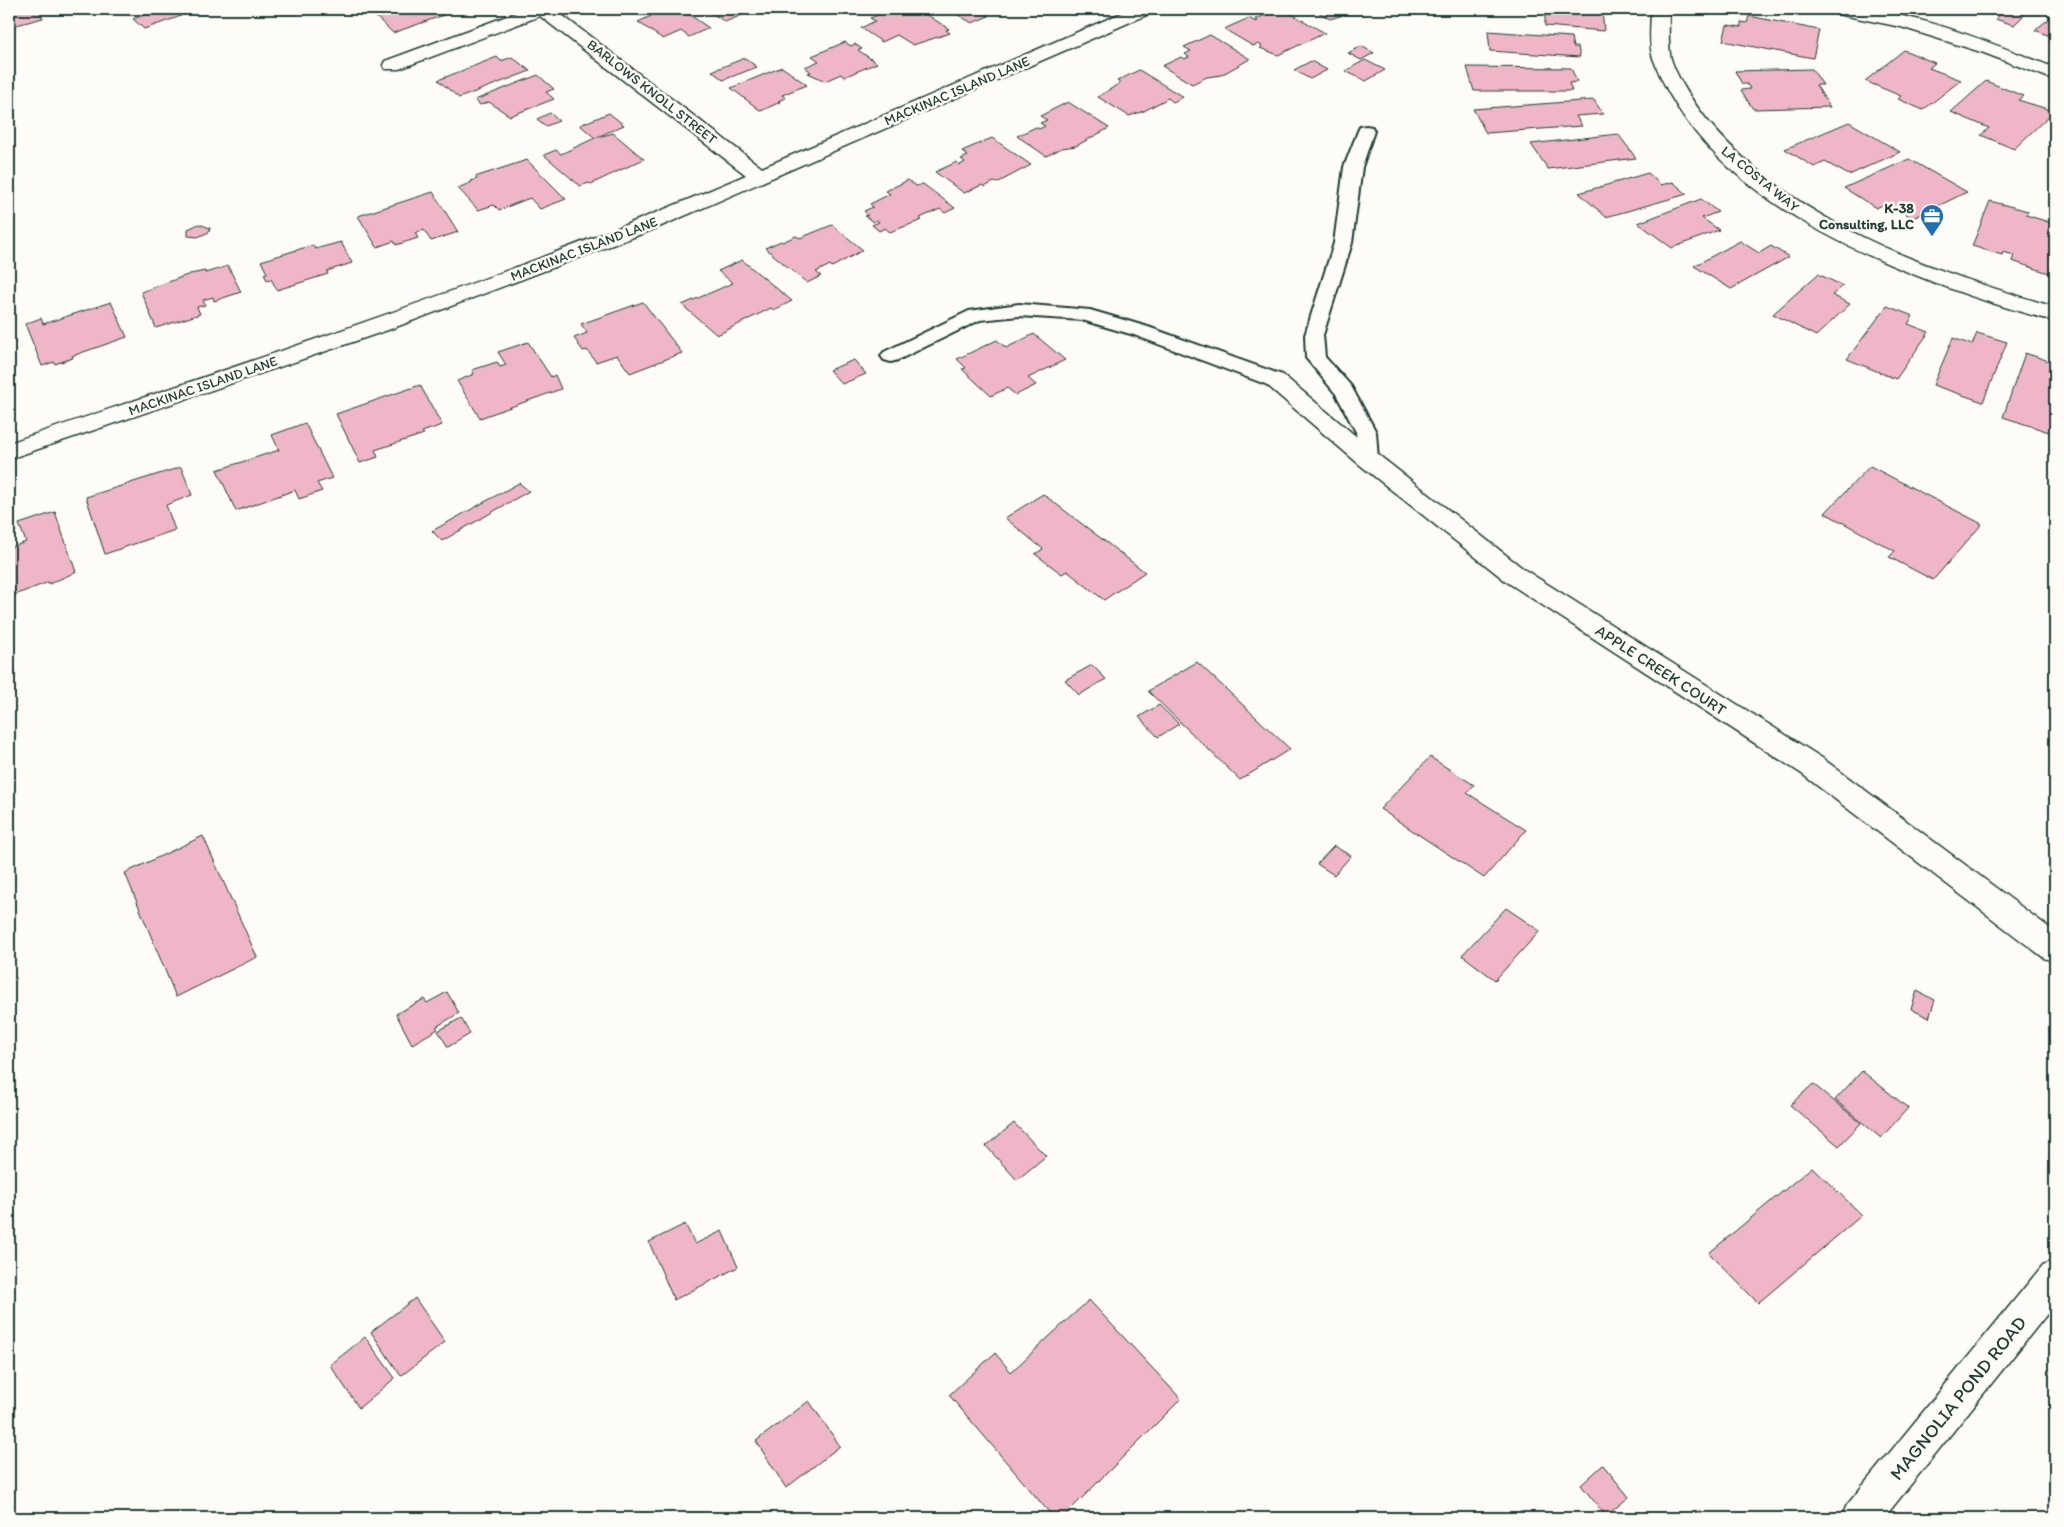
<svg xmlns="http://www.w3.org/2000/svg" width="2064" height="1527" font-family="Itim,sans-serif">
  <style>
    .building { fill: #efb6c8; stroke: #1f3d34 }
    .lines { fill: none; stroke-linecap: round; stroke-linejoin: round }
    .lane-casing { stroke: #1f3d34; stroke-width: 4 }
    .street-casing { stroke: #1f3d34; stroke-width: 3 }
    .lane { fill: #fdfcf7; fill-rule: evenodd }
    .street { fill: #fdfcf7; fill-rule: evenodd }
    .labels { text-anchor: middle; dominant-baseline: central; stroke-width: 5; stroke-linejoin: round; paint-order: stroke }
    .far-street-label { font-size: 14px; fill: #1f3d34; stroke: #fdfcf7 }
    .far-poi-label { font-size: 14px; font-weight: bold; fill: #1f3d34; stroke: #fdfcf7; text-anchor: end }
    .street-label { font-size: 16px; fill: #1f3d34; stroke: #fdfcf7 }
    .near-street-label { font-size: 19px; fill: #1f3d34; stroke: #fdfcf7 }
  </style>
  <rect width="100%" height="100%" fill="#fdfcf7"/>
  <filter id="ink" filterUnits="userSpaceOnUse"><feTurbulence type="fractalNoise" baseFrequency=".02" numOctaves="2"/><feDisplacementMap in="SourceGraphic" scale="10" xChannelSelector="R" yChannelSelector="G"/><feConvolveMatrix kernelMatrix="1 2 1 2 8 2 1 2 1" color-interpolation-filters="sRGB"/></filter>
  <g filter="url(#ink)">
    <path class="building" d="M9 9H38L43 18 9 27Z
      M161 9H173L181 16 144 29 133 19Z
      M385 9H437L444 15 393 33 372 13Z
      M650 9H681L709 28 689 37 681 31 663 39 638 22 651 16 644 11Z
      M706 9H757L725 22Z
      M893 9H918L949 29 946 30 950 33 913 45 897 35 882 42 861 28 875 21 870 18Z
      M948 9H993L984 13 989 16 972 23Z
      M1283 9 1325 33 1278 55 1260 48 1262 46 1258 44 1253 46 1224 29 1249 18 1256 22 1258 21 1255 19Z
      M1313 9H1356L1352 10 1354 12 1330 19Z
      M1545 9H1602L1604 31 1545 26Z
      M1993 9H2030L2014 25 1995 19 2002 12Z
      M2055 14V38L2035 30Z
      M1749 16 1819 30 1813 58 1723 41 1727 25 1741 27V22L1747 23Z
      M1488 31 1571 37 1573 47H1578L1580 57 1490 51Z
      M1210 35 1250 59 1221 75 1207 77 1192 84 1162 66 1181 57 1184 59 1189 57 1185 54 1191 51 1184 47Z
      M845 42 851 46 855 44 862 49 858 50 877 63 844 77 841 74 825 81 808 73 811 72 805 67 819 61 812 56Z
      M1361 46 1374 53 1361 60 1348 53Z
      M1904 50 1935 63 1929 68 1961 80 1923 110 1898 99 1901 96 1865 81Z
      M497 57 501 61 512 57 530 71 459 98 438 80Z
      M745 58 757 67 723 80 712 71Z
      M1365 60 1385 70 1366 81 1345 71Z
      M1311 61 1327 70 1310 79 1294 70Z
      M782 67 807 85 782 95 786 98 778 101 780 102 761 111 731 88Z
      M1467 67 1571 68 1577 82 1569 83 1572 91H1474Z
      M1812 69 1823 85H1816L1830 107 1753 109 1741 90 1750 89 1747 84H1742L1735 71Z
      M1139 70 1183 97 1173 102 1168 98 1144 111 1129 116 1098 97 1120 83 1117 81Z
      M538 75 554 89 546 92 554 99 510 116 489 102 480 105 475 100Z
      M1986 81 2023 96 2018 100 2054 111 2014 149 1981 135 1989 128 1951 112Z
      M1594 100 1603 114 1576 116 1582 126 1486 133 1473 109Z
      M1068 102 1109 128 1076 146 1062 148 1046 156 1017 136 1036 127 1039 129 1045 126 1040 123 1047 120 1040 116Z
      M550 113 559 121 546 126 537 119Z
      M609 113 624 125 595 138 580 125Z
      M1849 122 1900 152 1849 175 1825 162 1814 167 1785 149Z
      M613 133 644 159 591 184 589 183 580 186 544 155 556 150 561 154 595 138Z
      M1618 134 1636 158 1548 169 1531 144Z
      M992 138 1031 165 997 183 994 182 984 187 982 185 964 193 935 172 957 162 960 165 965 162 961 159 968 156 962 151Z
      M1909 159 1967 192 1913 218 1887 203 1876 208 1844 188Z
      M527 160 566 199 540 209 530 198 499 210 494 205 478 210 458 188 472 182 471 181 477 179 475 177Z
      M1648 173 1661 185 1673 182 1687 194 1606 217 1579 193Z
      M908 180 916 186 923 184 955 208 945 213 940 209 920 218 922 220 890 232 885 228 879 231 872 225 879 222 877 220 873 222 865 216 868 215 864 211 873 207 870 204 890 194 886 191Z
      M433 192 458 232 431 241 424 230 415 233 418 238 396 245 394 241 377 247 358 216Z
      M1701 199 1718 212 1702 218 1719 230 1672 248 1638 223Z
      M1990 201 2028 211 2026 215 2055 224V275L2012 261 2014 255 2003 252 2002 255 1972 246Z
      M199 224 210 228 209 232 198 237 188 236V229Z
      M832 225 863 250 832 267 830 265 816 272 821 276 807 283 765 248 781 241 782 242 796 236 800 238Z
      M1740 241 1759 253 1771 246 1789 257 1731 289 1694 266Z
      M341 242 352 263 327 271 328 274 277 290 271 279 267 280 264 274 267 273 261 261 313 245 315 249Z
      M742 260 792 301 774 310 771 308 717 335 682 305 733 283 718 271Z
      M228 266 241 292 214 301 213 297 203 300 205 305 197 307 200 314 156 328 141 292 190 274 205 271V273Z
      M1818 274 1843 286 1832 295 1850 304 1816 336 1773 314Z
      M111 302 127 337 72 356 73 358 55 364 54 362 42 366 25 324 41 318 43 324Z
      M643 302 682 353 630 373 617 355 596 362 587 350 583 351 574 338 587 333 581 324Z
      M1887 306 1913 316 1908 324 1929 332 1896 379 1847 359Z
      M1977 333 2007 342 1983 402 1933 385 1953 338 1972 345Z
      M1034 334 1065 360 1028 378 1036 385 1016 395 1007 388 991 396 962 369 966 368 957 359 997 340 1006 348Z
      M528 342 551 377 555 375 561 389 480 418 457 381 474 374 472 370 497 362 500 367 506 365 498 352Z
      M2025 353 2052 362 2049 372 2055 374V434L2003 417Z
      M854 360 866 374 842 384 829 370Z
      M420 385 442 425 422 432 424 434 375 450 378 457 360 463 336 414Z
      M305 423 332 478 317 483 322 491 299 499 295 490 236 511 217 470 279 450 272 435Z
      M1870 466 1982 524 1933 580 1889 557 1895 551 1825 513Z
      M181 467 192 495 166 505 175 530 105 554 86 497Z
      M519 483 529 491 442 541 432 531Z
      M1043 494 1145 572 1104 600 1067 571 1062 574 1035 554 1043 549 1005 518Z
      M55 512 76 572 49 584V582L9 597V548L26 542 19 524Z
      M1197 662 1290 749 1240 780 1148 691Z
      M1092 665 1106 679 1079 695 1065 680Z
      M1159 705 1179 724 1158 737 1139 717Z
      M1430 757 1474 785 1467 793 1526 830 1484 878 1380 809Z
      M203 836 257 957 176 997 125 873Z
      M1334 846 1351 856 1334 875 1317 864Z
      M1506 908 1540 931 1495 980 1462 955Z
      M1917 991 1935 1000 1929 1018 1911 1009Z
      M447 992 459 1013 436 1027 438 1029 412 1044 396 1014 424 999 427 1003Z
      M461 1018 470 1034 448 1047 438 1031Z
      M1862 1071 1908 1108 1881 1138 1835 1100Z
      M1813 1084 1861 1123 1839 1146 1790 1105Z
      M1014 1123 1046 1156 1017 1180 986 1146Z
      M1812 1167 1862 1215 1758 1303 1709 1253Z
      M685 1224 695 1244 722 1231 738 1267 674 1300 649 1242Z
      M415 1298 445 1342 401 1376 371 1332Z
      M1089 1300 1181 1399 1062 1518H1054L949 1395 995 1353 1011 1372Z
      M365 1337 395 1378 359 1408 330 1365Z
      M809 1401 840 1446 786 1488 756 1441Z
      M1603 1465 1629 1497 1606 1516 1581 1485Z"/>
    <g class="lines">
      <g class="lane-casing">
        <path id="lane" d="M1366 126 1372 127 1374 131 1362 167 1352 243 1323 335 1325 357 1351 386 1376 432 1378 459 1375 464 1368 466 1361 464 1358 459 1356 432 1336 394 1306 358 1305 335 1334 243 1344 167 1358 131 1360 127Z
          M1019 304 1090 310 1148 327 1282 375 1285 380 1282 385 1275 386 1268 385 1134 335 1082 320 1019 316 980 320 898 360 891 362 884 360 881 356 884 352 969 311Z"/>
      </g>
      <g class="street-casing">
        <path id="street" d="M526 9H554L762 168 1131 9H1154L1151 13 652 230 388 330 9 459V443C257 359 506 279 746 175L540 16 399 69H385L383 65 385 61Z
          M1651 9H1669C1669 24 1668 40 1670 54 1673 74 1699 111 1712 126 1800 227 1930 270 2055 307V321C2014 311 1972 297 1933 282 1823 240 1696 176 1653 58 1648 45 1651 23 1651 9Z
          M1828 9C1901 4 1988 42 2055 68V80L1984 53 1901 27 1837 14 1831 13Z
          M1275 373 1283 375 1376 453 1525 570 1822 758 2055 932V962L2044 958 1802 774 1507 582 1360 465 1267 385 1264 380 1267 375Z
          M2055 1260V1304L1884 1518H1841L1847 1505 2043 1265Z"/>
      </g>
      <use href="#lane" class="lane"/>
      <use href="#street" class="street"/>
    </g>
  </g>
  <defs>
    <g id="office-pin" transform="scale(1.25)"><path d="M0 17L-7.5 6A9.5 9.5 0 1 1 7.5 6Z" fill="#1f6fb2" stroke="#fdfcf7"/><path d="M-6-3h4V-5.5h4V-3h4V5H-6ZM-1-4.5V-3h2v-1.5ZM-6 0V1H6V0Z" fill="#fff"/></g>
  </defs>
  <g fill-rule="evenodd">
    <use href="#office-pin" x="1932" y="216"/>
  </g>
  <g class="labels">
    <g class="far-street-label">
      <text transform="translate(957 91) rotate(-23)">MACKINAC ISLAND LANE</text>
      <text transform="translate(652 92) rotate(38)">BARLOWS KNOLL STREET</text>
      <text transform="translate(1760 179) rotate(39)">LA COSTA WAY</text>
      <text transform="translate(584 249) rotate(-21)">MACKINAC ISLAND LANE</text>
      <text transform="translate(203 386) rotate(-19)">MACKINAC ISLAND LANE</text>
    </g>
    <g class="far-poi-label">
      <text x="1914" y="208">K-38<tspan x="1914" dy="16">Consulting, LLC</tspan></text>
    </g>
    <g class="street-label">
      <text transform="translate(1661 670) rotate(33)">APPLE CREEK COURT</text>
    </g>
    <g class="near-street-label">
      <text transform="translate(1958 1398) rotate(-51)">MAGNOLIA POND ROAD</text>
    </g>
  </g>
  <rect width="2064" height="1527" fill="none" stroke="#fdfcf7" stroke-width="30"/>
  <rect x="15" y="15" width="2034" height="1497" fill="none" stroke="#1f3d34" stroke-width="2" filter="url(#ink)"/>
</svg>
